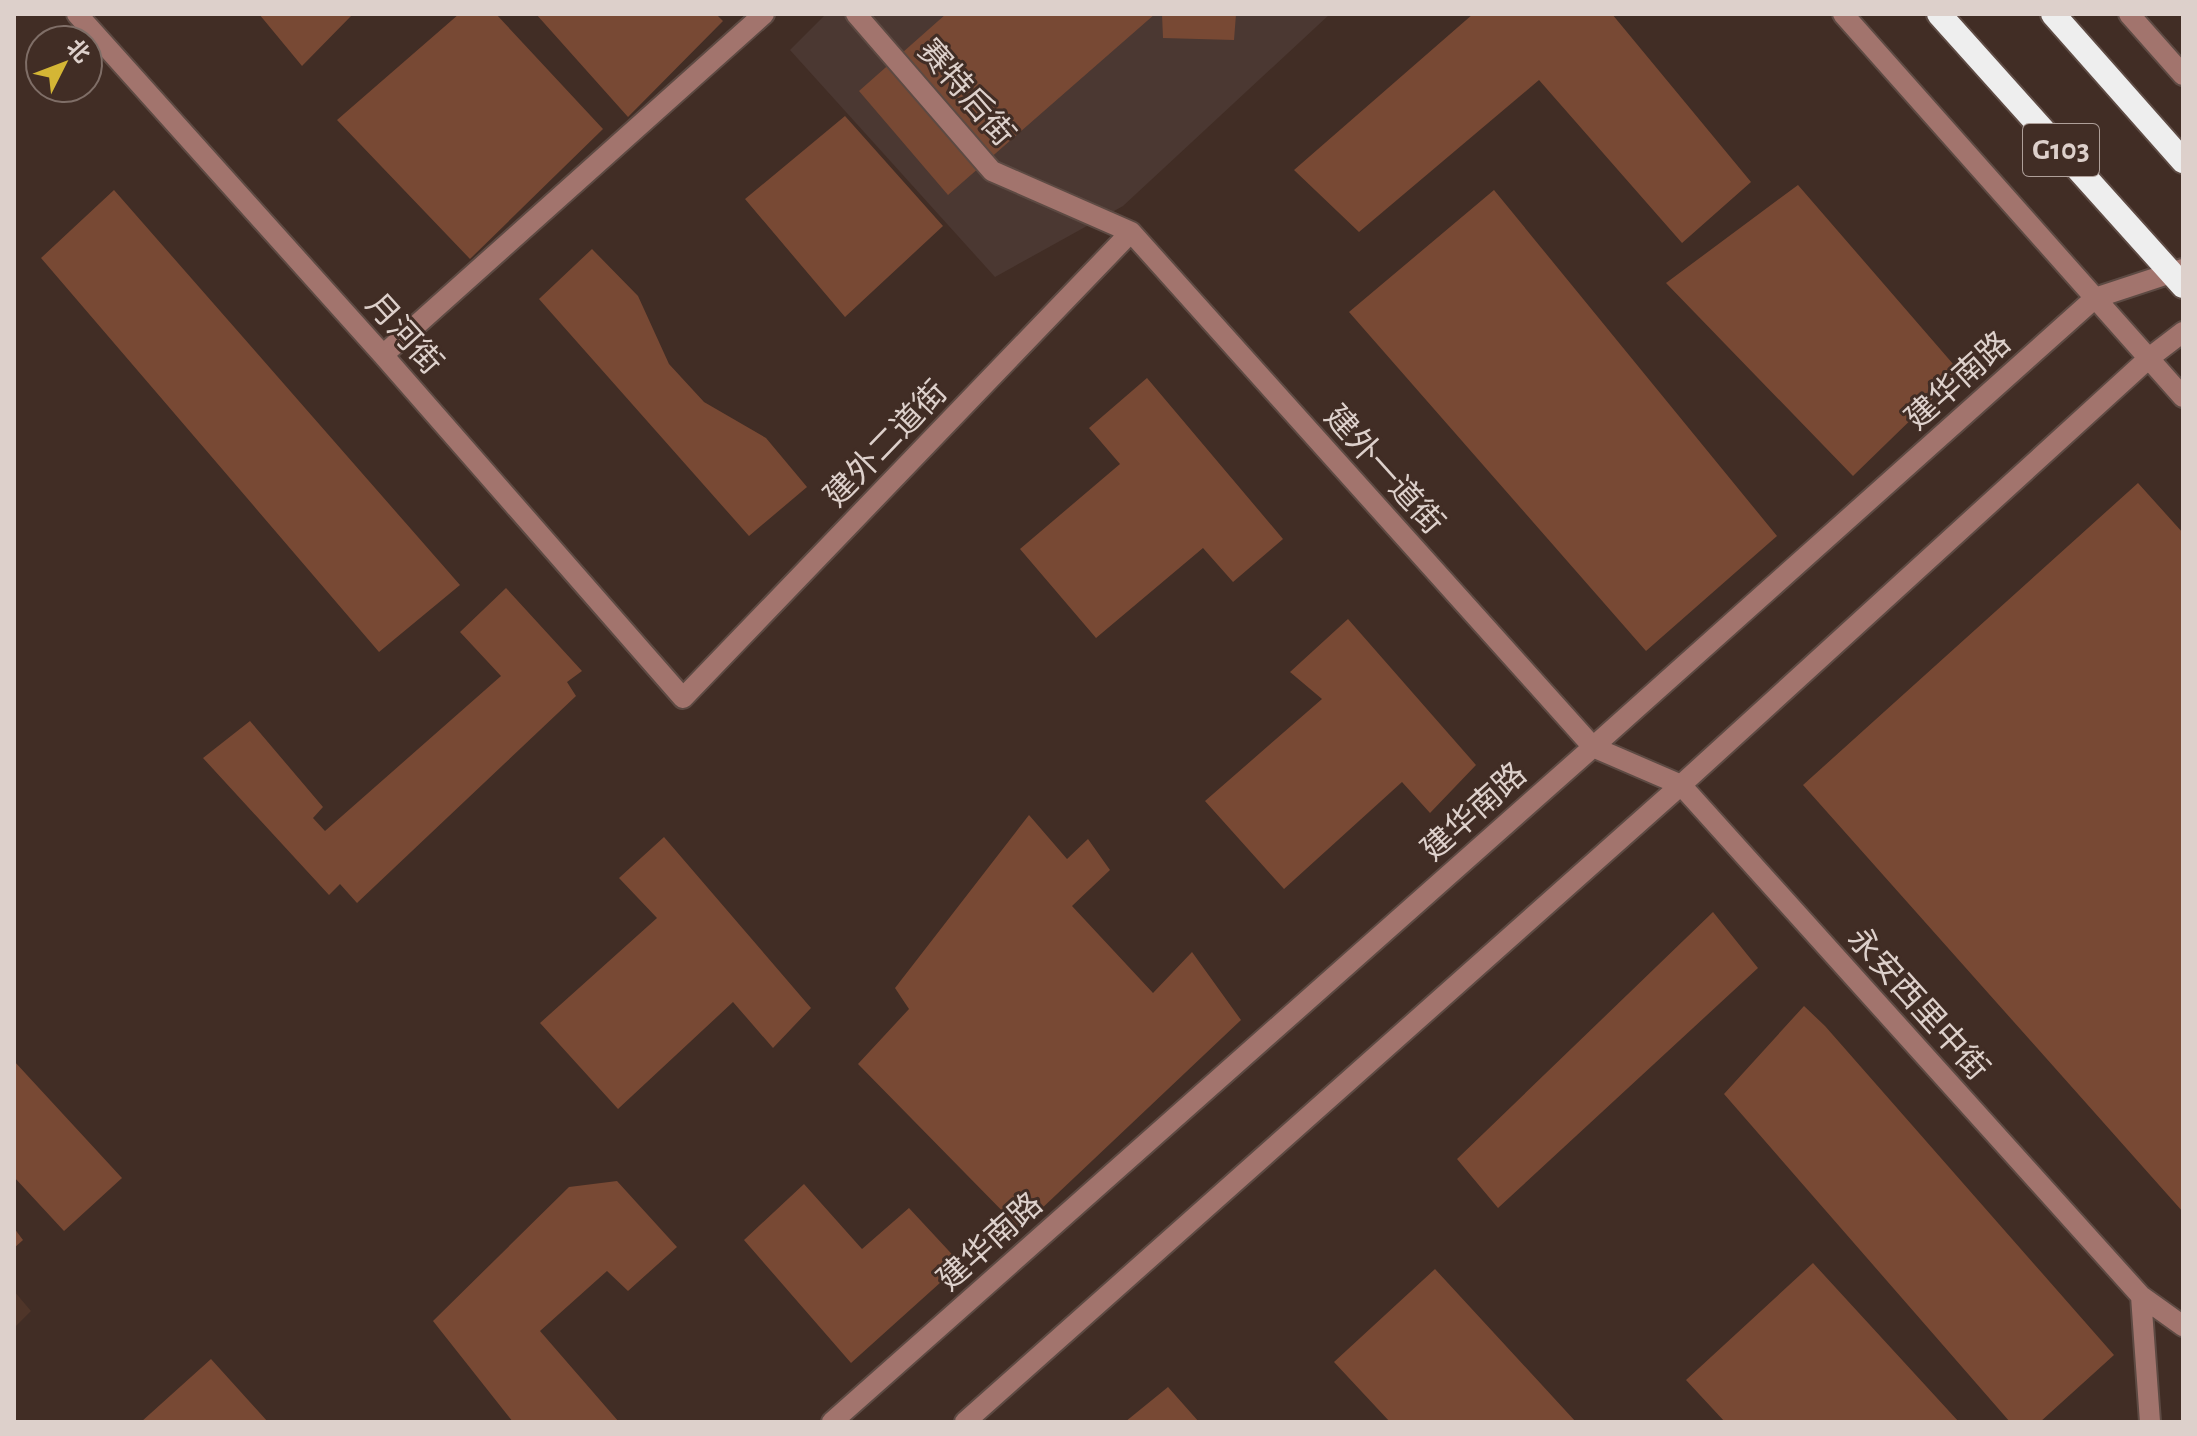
<svg xmlns="http://www.w3.org/2000/svg" width="2197" height="1436" font-family="'Alegreya Sans','Noto Sans SC',sans-serif">
  <style>
    .commercial { fill: #4b3832 }
    .built { fill: #4f3529 }
    .building { fill: #784934 }
    .lines { fill: none; stroke-linecap: round; stroke-linejoin: round }
    .minor-casing { stroke: #5d4a43; stroke-width: 24 }
    .highway-casing { stroke: #5d4a43; stroke-width: 28 }
    .minor { stroke: #a2746d; stroke-width: 20 }
    .highway { stroke: #eee; stroke-width: 24 }
    .labels { text-anchor: middle; dominant-baseline: central; stroke-width: 6; stroke-linejoin: round; paint-order: stroke }
    .shield { fill: #412d25; stroke: #ae9f99; stroke-width: 2 }
    .shield-label { font-size: 30px; font-weight: bold; fill: #ddd0cb }
    .street-label { font-size: 32px; fill: #ddd0cb; stroke: #412d25 }
  </style>
  <rect width="100%" height="100%" fill="#412d25"/>
  <path class="commercial" d="M826 14H1330L1123 206 995 277 790 50Z"/>
  <path class="built" d="M14 1291 31 1311 14 1328Z"/>
  <path class="building" d="M259 14H353L302 66Z
    M459 14H496L603 129 470 259 337 120Z
    M536 14H716L723 21 628 117Z
    M946 14H1155L948 195 859 91Z
    M1162 14H1236L1234 40 1163 38Z
    M1473 14H1612L1751 182 1682 243 1539 80 1359 232 1294 170Z
    M845 116 943 226 845 317 745 199Z
    M1798 185 1960 372 1853 476 1666 283Z
    M114 190 460 585 379 652 41 258Z
    M1494 190 1777 536 1646 651 1349 312Z
    M592 249 638 296 669 364 704 402 766 438 807 487 749 536 539 299Z
    M1147 378 1283 539 1233 582 1203 548 1096 638 1020 549 1120 464 1089 428Z
    M2138 483 2183 533V1212L1803 785Z
    M506 588 582 671 567 682 576 696 357 903 340 884 329 895 203 758 250 721 323 807 313 818 325 831 501 676 460 632Z
    M1348 619 1476 765 1430 813 1402 782 1284 889 1205 801 1322 699 1290 672Z
    M1029 815 1067 859 1088 839 1110 870 1072 906 1153 993 1192 952 1241 1020 1020 1229 858 1064 909 1009 895 988Z
    M664 837 811 1008 773 1048 733 1002 618 1109 540 1023 657 918 619 878Z
    M1713 912 1758 968 1498 1208 1457 1159Z
    M1804 1006 1825 1026 2114 1355 2040 1422H2010L1724 1094Z
    M14 1061 122 1178 64 1231 14 1177Z
    M617 1181 677 1247 628 1291 607 1271 540 1331 619 1422H513L433 1321 569 1187Z
    M804 1184 862 1249 909 1208 961 1264 851 1363 744 1240Z
    M14 1228 23 1240 14 1248Z
    M1813 1263 1959 1422H1725L1686 1380Z
    M1435 1269 1576 1422H1390L1334 1362Z
    M211 1359 268 1422H141Z
    M1168 1387 1199 1422H1125Z"/>
  <g class="lines">
    <g class="minor-casing">
      <path id="minor" d="M77 14 383 355 683 698 1131 232
        M856 14 992 171 1131 232 1593 747 1681 785 2141 1296 2183 1326
        M1843 14 2183 397
        M2129 14 2183 75
        M383 355 764 14
        M2141 1296 2150 1422
        M832 1422 1593 747 2095 298 2183 269
        M965 1422 1681 785 2149 358 2183 332"/>
    </g>
    <g class="highway-casing">
      <path id="highway" d="M1939 14 2183 286
        M2053 14 2183 161"/>
    </g>
    <use href="#minor" class="minor"/>
    <use href="#highway" class="highway"/>
  </g>
  <g class="labels">
    <rect class="shield" x="2023" y="124" width="76" height="52" rx="6"/>
    <g class="shield-label">
      <text x="2061" y="150">G103</text>
    </g>
    <g class="street-label">
      <text transform="translate(966 93) rotate(49)">赛特后街</text>
      <text transform="translate(404 334) rotate(48)">月河街</text>
      <text transform="translate(1958 381) rotate(-42)">建华南路</text>
      <text transform="translate(886 444) rotate(-46)">建外二道街</text>
      <text transform="translate(1384 470) rotate(48)">建外一道街</text>
      <text transform="translate(1474 812) rotate(-42)">建华南路</text>
      <text transform="translate(1918 1004) rotate(48)">永安西里中街</text>
      <text transform="translate(990 1242) rotate(-42)">建华南路</text>
    </g>
  </g>
  <rect width="2197" height="1436" fill="none" stroke="#ddd0cb" stroke-width="32"/>
  <g transform="translate(64 64) rotate(48)"><circle r="38" fill="#412d25" stroke="#7f6e67" stroke-width="2"/>
  <path d="M0-6L14 30L0 20L-14 30Z" fill="#d4b635"/>
  <text y="-12" font-size="22" font-weight="bold" text-anchor="middle" fill="#ddd0cb">北</text>
  </g>
</svg>
